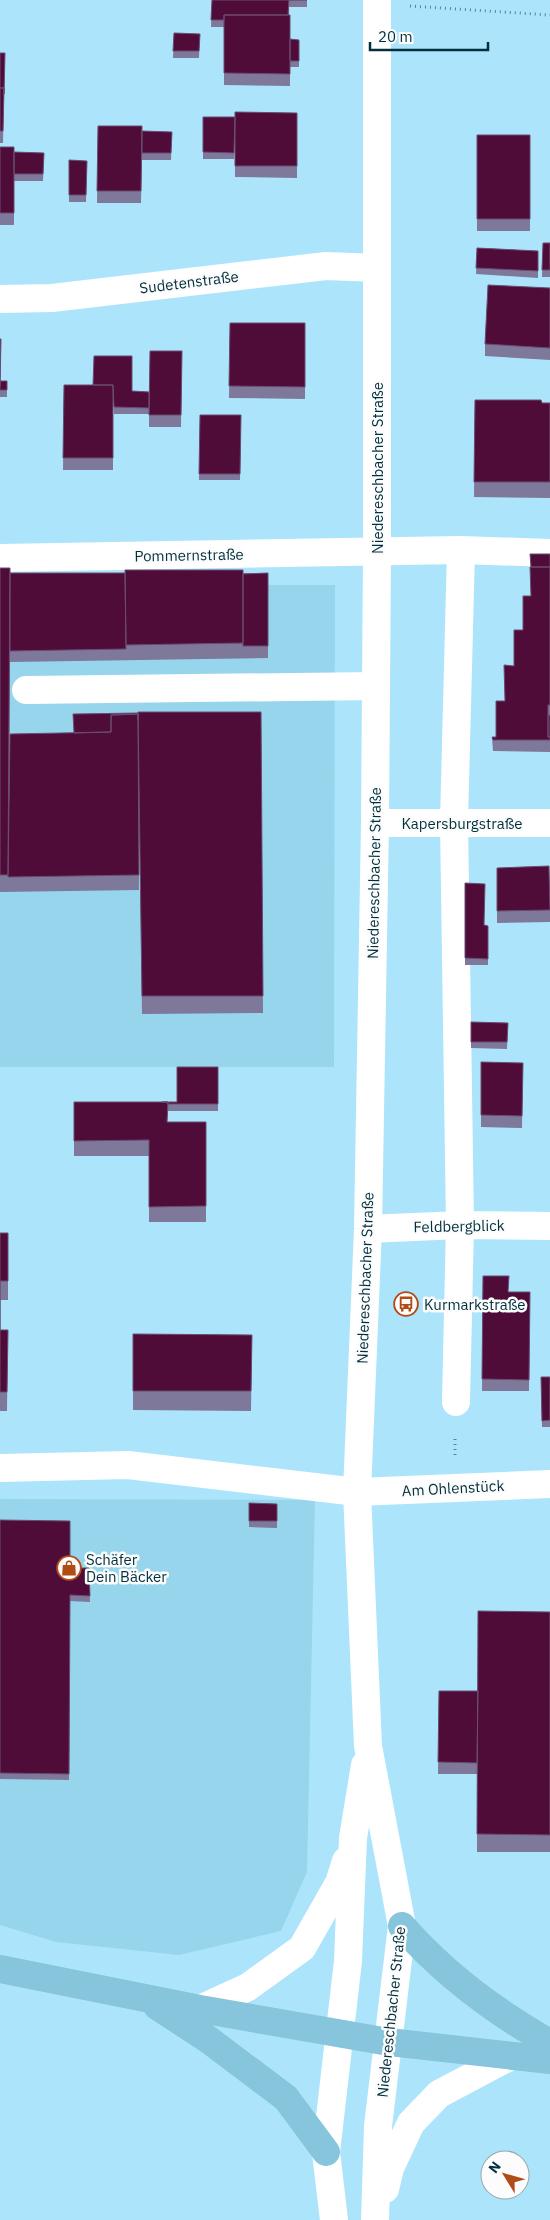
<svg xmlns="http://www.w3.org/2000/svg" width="550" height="2220" font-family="'IBM Plex Sans',sans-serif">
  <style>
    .built { fill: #97d5ed }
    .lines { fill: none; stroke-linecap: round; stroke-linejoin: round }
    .path { stroke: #518597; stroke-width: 3; stroke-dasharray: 1 4; stroke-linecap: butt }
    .minor { stroke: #fff; stroke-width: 28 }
    .major { stroke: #86c5db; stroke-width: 28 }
    .wall { fill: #7e789a }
    .building { fill: #4f0c39; stroke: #6b4d73 }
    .labels { text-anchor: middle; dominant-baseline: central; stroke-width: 5; stroke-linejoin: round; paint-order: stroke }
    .street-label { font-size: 15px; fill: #00303e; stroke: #fcfcfc }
    .poi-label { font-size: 15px; fill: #00303e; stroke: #fcfcfc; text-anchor: start }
  </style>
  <rect width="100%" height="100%" fill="#ace5fb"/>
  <path class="built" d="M0 585H335L334 1067H0Z
    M0 1499 315 1500 307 1872 281 1931 179 1955 56 1942 0 1925Z"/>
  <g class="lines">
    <path class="path" d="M410 6 550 15
      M455 1455V1436"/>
    <path class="minor" d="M0 299 52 298 326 266 377 268
      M0 558 461 550 550 553
      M26 690 376 686
      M375 823H550
      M368 1229 460 1225 550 1226
      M456 1402 460 1225 454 822 461 550
      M0 1468 128 1465 357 1492 550 1484
      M200 2009 248 1987 302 1948 339 1883 346 1861
      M385 2189 390 2168 411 2123 439 2094 511 2056
      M334 2220 326 2152 348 1961 353 1838 365 1765
      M375 2220 378 2126 402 1926 368 1746 357 1492 368 1229 375 823 377 552V0"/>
    <path class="major" d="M402 1926C444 1974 495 2012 550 2043
      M0 1969 200 2009 389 2042 550 2060
      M157 2006 209 2040 286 2098 326 2152"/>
  </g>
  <path class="wall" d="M212 0H307V7H289L290 61 299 40V67H290V86L224 85V27H211Z
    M174 33 200 34 199 58H173Z
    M0 53H5L3 143H0Z
    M297 113V178L235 177V128L234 159H203V117H235Z
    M98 126 142 131 172 132 171 160H142V149L141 203H97Z
    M477 135H530V231H477Z
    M0 147 14 152 44 153 43 181H14V225H0Z
    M69 160 87 161 86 202H69Z
    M543 243H550V277H542Z
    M477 248 538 251V278L476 274Z
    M550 288V360L485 356V344Z
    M230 323H305V399L229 398Z
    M182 351 181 427H149V404V414H114L113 397V470H63L64 385 132 391 149 392Z
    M0 386 7 388V397H0Z
    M475 400 550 403V498L474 497Z
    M200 415H241L240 480H199Z
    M550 554V752L493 751 492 737H496L523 630 531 596Z
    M0 568 10 573H268V658L10 662V587L9 847 74 733 261 712 263 1013 142 1014 138 740 139 890 0 892Z
    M497 868 550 896V922L497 923Z
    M465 883 484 925 488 926V965H465Z
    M471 1022 508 1023 507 1049 471 1048Z
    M481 1062 523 1063 522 1128 481 1127Z
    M218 1067V1111H168L167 1122H206V1222H149V1156H74V1102H177Z
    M0 1233H8V1300H0V1330H8L7 1411H0Z
    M483 1276 509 1292H530L529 1391H482Z
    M133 1334 252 1335 251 1411 133 1410Z
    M541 1377H550V1427H542Z
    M249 1503 277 1504V1528L249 1527Z
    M0 1520 70 1568H89L90 1602 70 1601 69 1780 0 1779Z
    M550 1612V1852H477V1774H438L439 1691H477Z"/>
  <path class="building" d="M212 0H307H289L288 15H224V20H211Z
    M224 15H290V74L224 73Z
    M174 33 200 34 199 51H173Z
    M290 39 299 40V61H290Z
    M0 53H5L4 94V88H0Z
    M0 88H4L3 131H0Z
    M235 112 297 113V166H235Z
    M203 117H235L234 153 203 152Z
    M98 126H142L141 191H97Z
    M142 131 172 132 171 153H142Z
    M477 135H530V219H477Z
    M0 147H14V213H0Z
    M14 152 44 153 43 174H14Z
    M69 160 87 161 86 195H69Z
    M543 243H550V270H542Z
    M477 248 538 251V271L476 268Z
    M488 285 550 288V348L485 344Z
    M230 323H305V387L229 386Z
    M0 339H1L0 386Z
    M150 351H182L181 415H149Z
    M94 356H132V391L149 392V408L114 407 113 385H93Z
    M0 381H7V390H0Z
    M64 385H113V458H63Z
    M475 400H541L542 403H550V482H474Z
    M200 415H241L240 474H199Z
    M530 554H550V567H531Z
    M530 567H550V705H548V737H550V740H493L492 737H496V701H505L504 665 514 666V630H523V596H531Z
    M0 568H10L8 875H0Z
    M125 570H243V643L126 645Z
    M10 573H125L126 649 10 651Z
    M268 573V646H243V574Z
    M138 712H261L263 996H142Z
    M138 713V720V714L111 715V732L74 733 73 714Z
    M138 714 139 875 8 877 10 734 111 732V715Z
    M548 715 550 716V737H548Z
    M549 866 550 910 497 911V868Z
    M465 883 485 884 484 925 488 926V959L465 958Z
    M471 1022 508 1023 507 1042H471Z
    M481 1062 523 1063 522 1116 481 1115Z
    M177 1067H218V1104H167L168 1102H162H177Z
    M74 1102H168L167 1122H206V1206L149 1207V1140L74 1141Z
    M0 1233H8V1281H0V1330H8L7 1392H0Z
    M483 1276H509L508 1292H530L529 1380 482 1379Z
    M133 1334 252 1335 251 1391H133Z
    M541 1377H550V1420L542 1421Z
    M249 1503 277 1504V1521H249Z
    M0 1520 70 1521V1568H89L90 1596 70 1595 69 1774 0 1773Z
    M478 1611 550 1612V1835L477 1834Z
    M439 1691H478L477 1763 438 1762Z"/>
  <defs>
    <g id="bus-ring" transform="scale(1.25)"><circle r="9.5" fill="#fcfcfc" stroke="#b04d17" stroke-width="1.5"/><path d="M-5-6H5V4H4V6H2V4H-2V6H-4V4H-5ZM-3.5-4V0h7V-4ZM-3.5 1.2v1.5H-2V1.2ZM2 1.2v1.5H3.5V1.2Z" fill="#b04d17"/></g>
    <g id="shop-ring" transform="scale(1.25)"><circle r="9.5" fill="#fcfcfc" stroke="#b04d17" stroke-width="1.5"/><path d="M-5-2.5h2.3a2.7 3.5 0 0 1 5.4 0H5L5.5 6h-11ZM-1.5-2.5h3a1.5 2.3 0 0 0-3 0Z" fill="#b04d17"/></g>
  </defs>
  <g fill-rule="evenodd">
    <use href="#bus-ring" x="406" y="1304"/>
    <use href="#shop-ring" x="69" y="1568"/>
  </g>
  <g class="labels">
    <g class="street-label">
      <text transform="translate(189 282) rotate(-7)">Sudetenstraße</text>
      <text transform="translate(377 468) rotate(-90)">Niedereschbacher Straße</text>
      <text transform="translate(189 555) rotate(-1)">Pommernstraße</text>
      <text x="462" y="823">Kapersburgstraße</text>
      <text transform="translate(374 873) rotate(-89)">Niedereschbacher Straße</text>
      <text transform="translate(459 1226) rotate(-1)">Feldbergblick</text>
      <text transform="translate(365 1278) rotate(-88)">Niedereschbacher Straße</text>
      <text transform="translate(453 1488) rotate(-3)">Am Ohlenstück</text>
      <text transform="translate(391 2012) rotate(-84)">Niedereschbacher Straße</text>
    </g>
    <g class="poi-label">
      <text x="424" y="1304">Kurmarkstraße</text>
      <text x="86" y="1559">Schäfer<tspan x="86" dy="17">Dein Bäcker</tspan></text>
    </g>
  </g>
  <g transform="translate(505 2175) rotate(307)"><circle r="24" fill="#fcfcfc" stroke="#97aab0"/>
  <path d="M0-4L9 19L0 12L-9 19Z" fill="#b04d17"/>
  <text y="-8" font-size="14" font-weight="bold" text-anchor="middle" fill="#00303e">N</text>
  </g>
  <path d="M370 42v8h118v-8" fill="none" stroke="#00303e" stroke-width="2.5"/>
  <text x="378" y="42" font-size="15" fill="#00303e" stroke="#fcfcfc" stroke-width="4" paint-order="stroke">20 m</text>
</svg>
